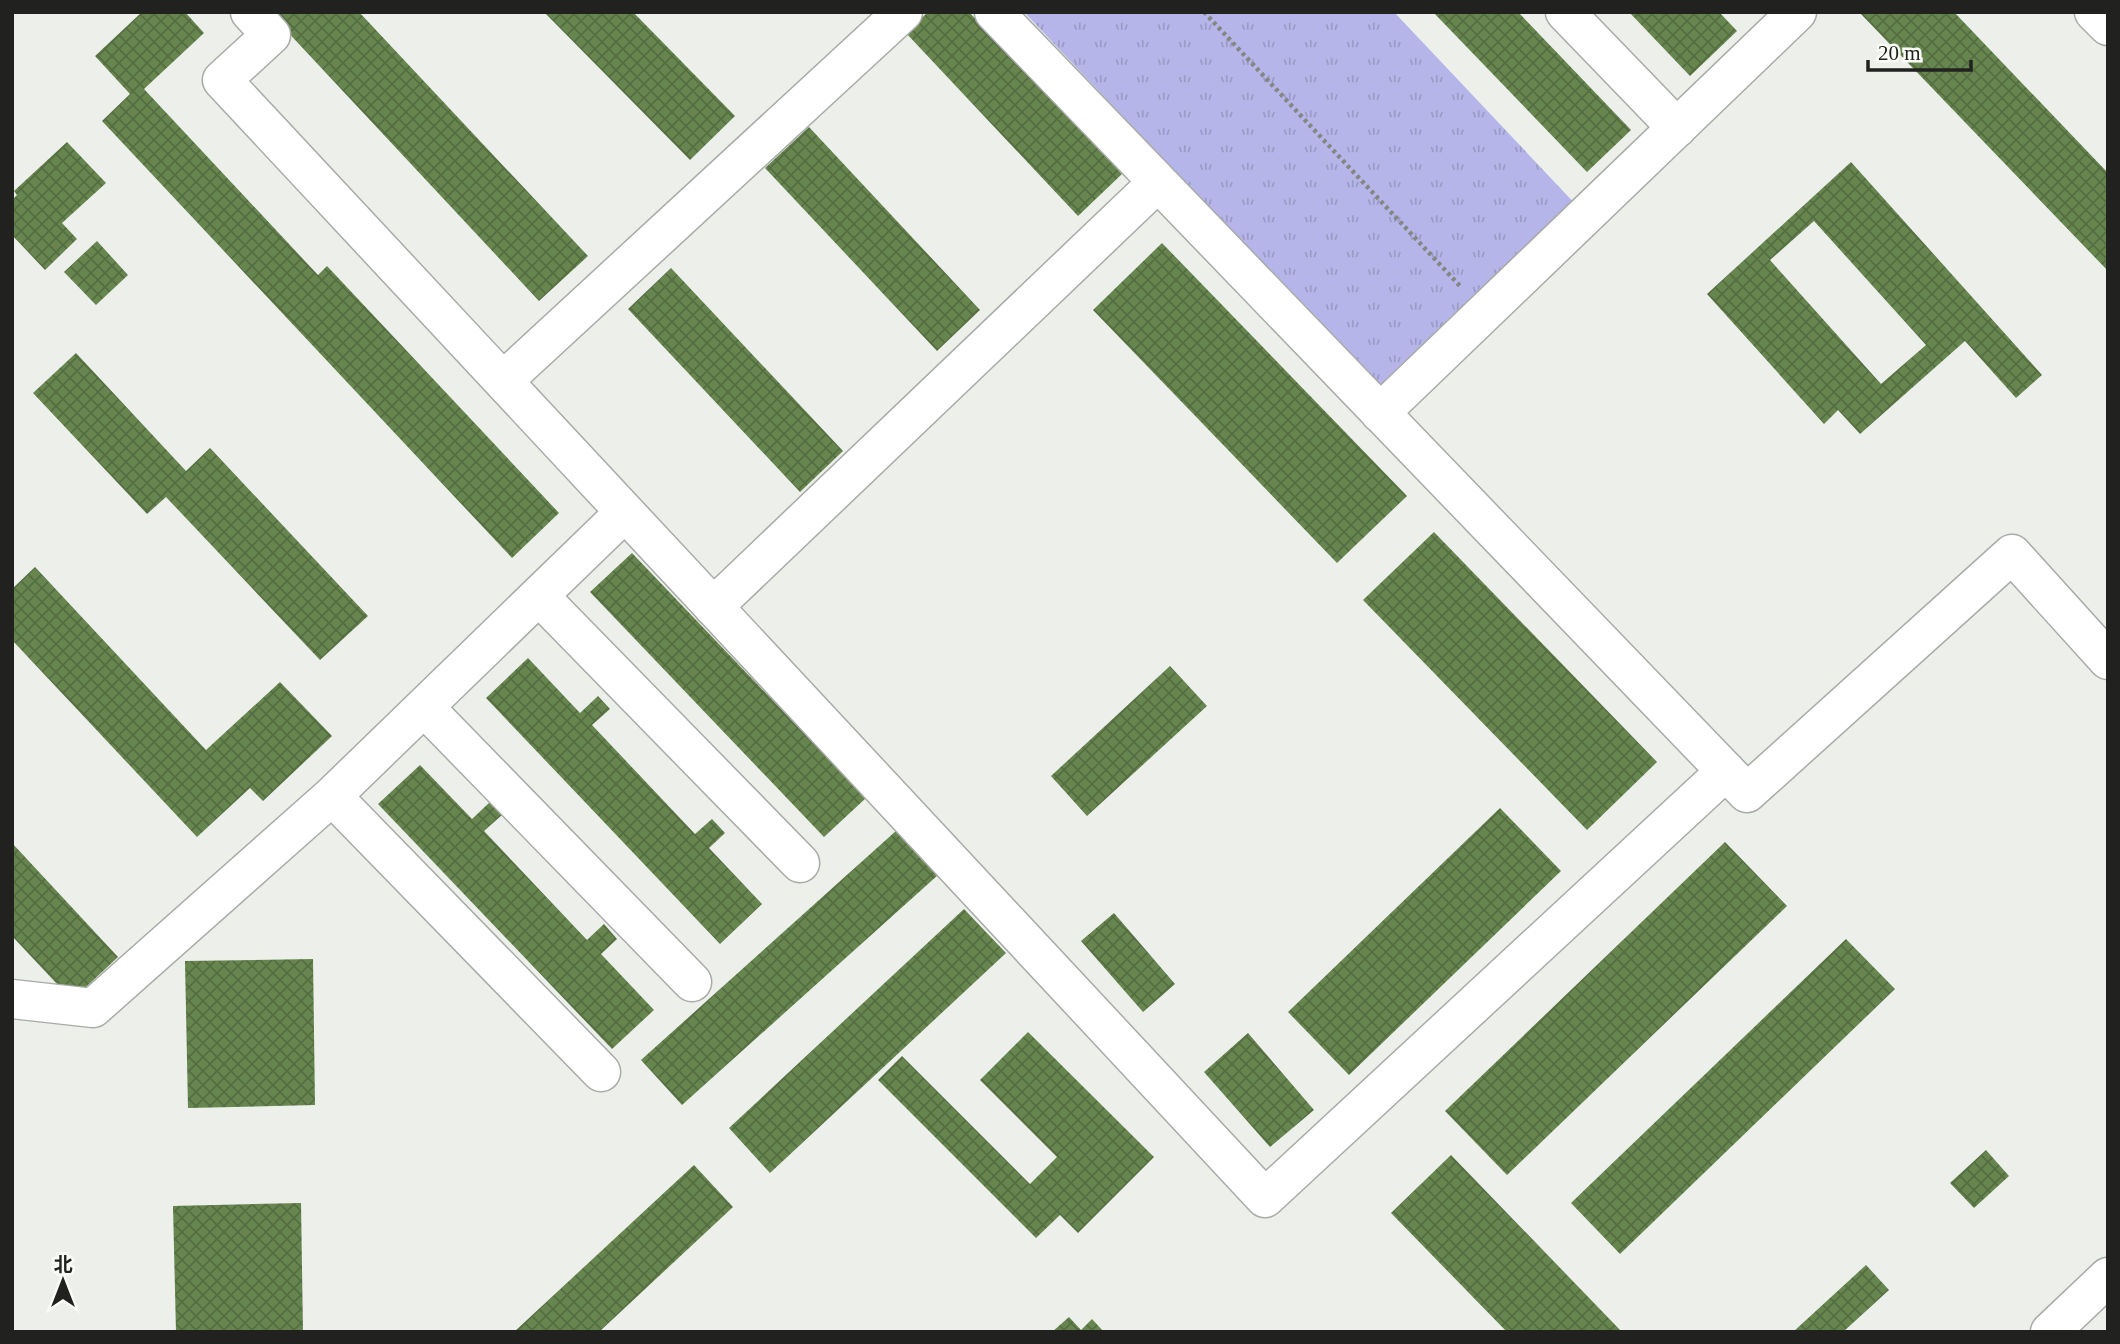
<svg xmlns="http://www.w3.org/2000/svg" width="2120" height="1344" font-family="'Times New Roman','Noto Sans SC',serif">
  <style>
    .grass { fill: url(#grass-tufts) }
    .building { fill: url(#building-cross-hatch); fill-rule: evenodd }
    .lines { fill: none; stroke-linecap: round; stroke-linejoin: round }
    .minor-casing { stroke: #a8aba7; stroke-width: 41 }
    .path { stroke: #848682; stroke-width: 4.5; stroke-dasharray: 3.5 3.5; stroke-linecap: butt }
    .minor { stroke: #fff; stroke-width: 38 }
  </style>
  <defs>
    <pattern id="grass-tufts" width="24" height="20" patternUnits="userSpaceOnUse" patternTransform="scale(1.75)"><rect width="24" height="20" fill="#b5b5e9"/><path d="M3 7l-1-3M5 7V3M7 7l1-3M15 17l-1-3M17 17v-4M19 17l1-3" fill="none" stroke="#9b9bc8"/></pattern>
    <pattern id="building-cross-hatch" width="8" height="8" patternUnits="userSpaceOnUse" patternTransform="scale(1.75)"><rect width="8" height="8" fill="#67864f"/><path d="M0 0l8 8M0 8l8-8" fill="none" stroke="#546d41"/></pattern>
  </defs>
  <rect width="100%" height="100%" fill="#ecefea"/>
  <path class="grass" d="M1024 12H1394L1579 208 1383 392Z"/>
  <path class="building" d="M142 12H185L204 33 144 89 318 275 327 266 559 513 512 558 102 121 130 94 95 56Z
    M269 12H359L588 256 539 301Z
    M544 12H633L735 116 690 160Z
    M928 12H969L1122 174 1078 216 906 33Z
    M1433 12H1518L1631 130 1587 172Z
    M1629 12H1719L1737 31 1690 76Z
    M1859 12H1954L2108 173V271Z
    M809 127 980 310 937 351 765 168Z
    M67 142 106 183 62 223 77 239 45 270 12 235V200L17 195 14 191Z
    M1851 162 2042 375 2016 398 1965 341 1860 434 1838 410 1824 424 1707 294ZM1814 221 1926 345 1881 384 1770 260Z
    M97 241 128 275 96 305 64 272Z
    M1162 243 1407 496 1337 563 1093 310Z
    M671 268 843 451 800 492 628 309Z
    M76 353 186 471 210 448 368 616 320 660 166 497 147 514 33 393Z
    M1434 532 1657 762 1587 830 1363 600Z
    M632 553 866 798 824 837 590 592Z
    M35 567 206 750 280 682 332 736 263 801 250 788 197 837 12 640V589Z
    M528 658 580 713 598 696 610 709 592 725 695 834 712 819 725 833 709 848 762 904 720 944 486 698Z
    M1170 666 1207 706 1087 816 1051 776Z
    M420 765 472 819 490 802 502 815 484 831 587 940 604 924 617 939 601 954 654 1010 612 1049 378 804Z
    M1500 808 1561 871 1349 1075 1288 1012Z
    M897 830 938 875 682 1105 641 1060Z
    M1725 842 1787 906 1507 1175 1445 1111Z
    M12 843 118 957 72 1000 12 936Z
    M964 909 1006 953 770 1173 729 1128Z
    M1114 913 1175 984 1143 1012 1081 941Z
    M1846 939 1895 989 1620 1254 1571 1203Z
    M313 959 315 1105 188 1108 185 961Z
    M1028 1032 1154 1157 1078 1233 1060 1215 1036 1238 878 1080 902 1056 1030 1184 1057 1157 980 1080Z
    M1248 1033 1314 1110 1270 1147 1204 1072Z
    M1986 1150 2009 1176 1974 1208 1950 1183Z
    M1451 1155 1622 1332H1507L1391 1213Z
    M694 1165 733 1207 599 1332H514Z
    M301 1203 303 1332H176L173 1206Z
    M1866 1265 1889 1290 1843 1332H1793Z
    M1069 1317 1081 1330 1092 1319 1104 1332H1052Z"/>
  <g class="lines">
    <g class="minor-casing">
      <path id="minor" d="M250 12 271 35 222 80 1265 1198 1726 771
        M994 12 1158 182
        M1565 12 1677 128
        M2094 12 2108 26
        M503 381 903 12
        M1380 413 1797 12
        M539 596 800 863
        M713 607 1158 182 1747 793 2012 554 2108 660
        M424 707 692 982
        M12 999 93 1008 332 796
        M601 1072 332 796 625 512
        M2050 1332 2108 1277"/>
    </g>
    <path class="path" d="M1204 12 1460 286"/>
    <use href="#minor" class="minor"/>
  </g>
  <rect width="2120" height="1344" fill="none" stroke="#212220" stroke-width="28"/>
  <g transform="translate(63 1281)" stroke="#f9fcf7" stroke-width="5" paint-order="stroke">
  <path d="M0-5L12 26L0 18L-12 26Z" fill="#212220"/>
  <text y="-10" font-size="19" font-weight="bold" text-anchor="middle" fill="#212220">北</text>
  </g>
  <path d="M1868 60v10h103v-10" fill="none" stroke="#212220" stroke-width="3.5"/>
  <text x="1878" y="60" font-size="21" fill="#212220" stroke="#f9fcf7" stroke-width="5" paint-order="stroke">20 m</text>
</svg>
